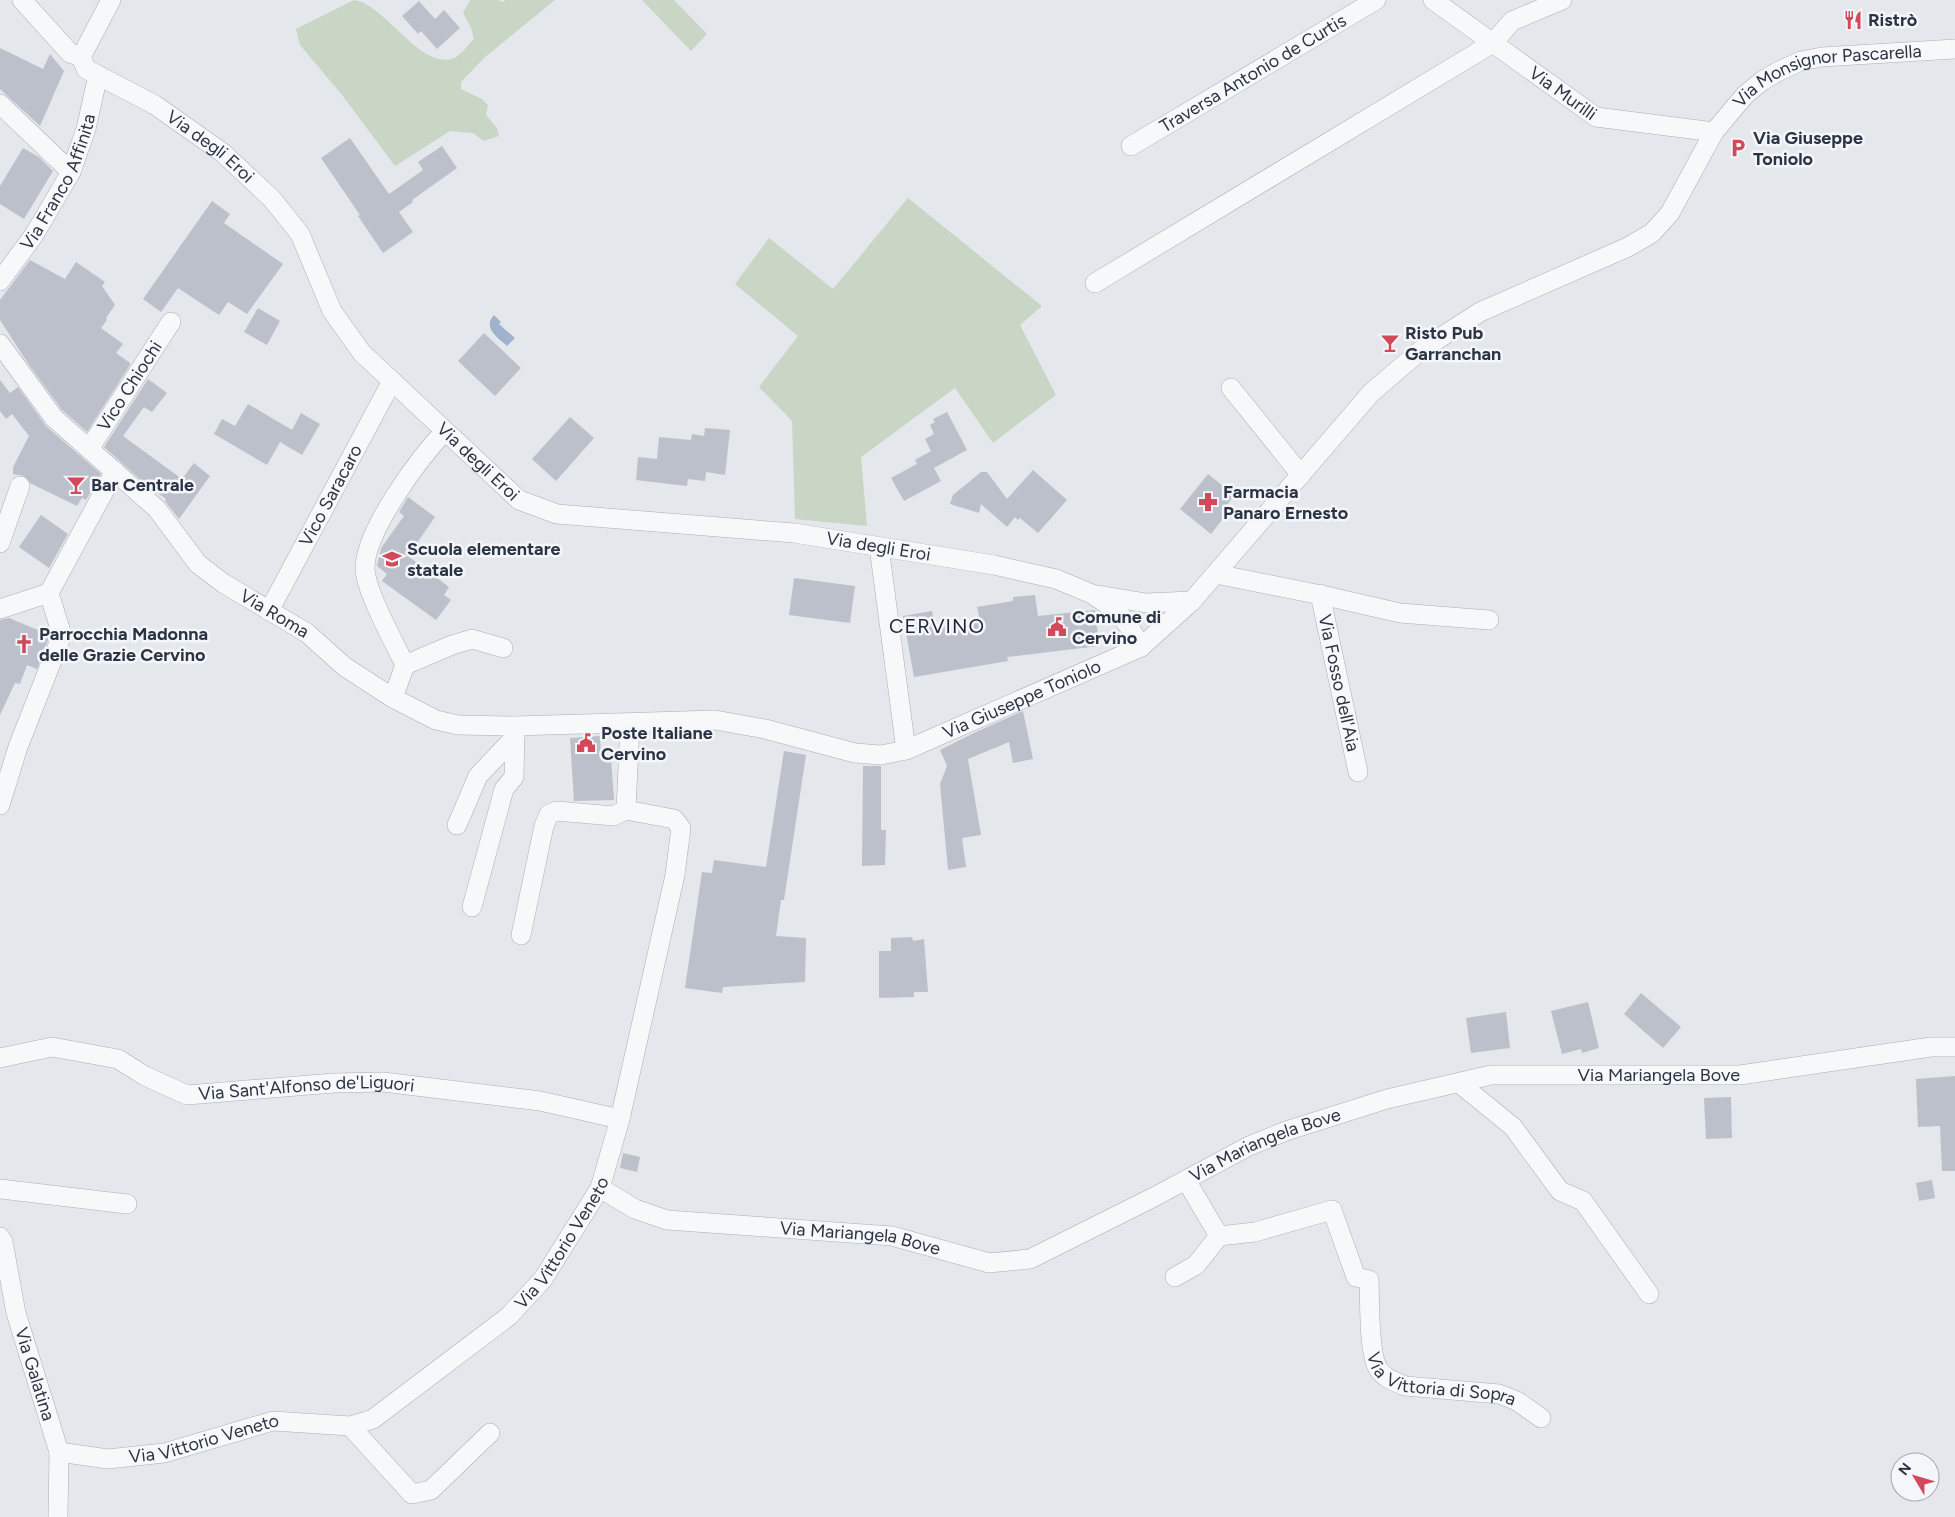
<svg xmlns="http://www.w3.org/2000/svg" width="1955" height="1517" font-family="Figtree,sans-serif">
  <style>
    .green { fill: #c9d6c5 }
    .water { fill: #9fb4cc }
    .building { fill: #bbc0ca }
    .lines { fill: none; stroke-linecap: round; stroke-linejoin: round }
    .minor-casing { stroke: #a9aeb7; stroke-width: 20 }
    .minor { stroke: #f7f8fa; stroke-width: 19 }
    .labels { text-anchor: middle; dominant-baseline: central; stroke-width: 5; stroke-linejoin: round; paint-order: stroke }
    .poi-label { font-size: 18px; font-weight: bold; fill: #2b3445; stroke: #f4f6f9; text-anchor: start }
    .street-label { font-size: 18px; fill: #2b3445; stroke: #f4f6f9 }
    .quarter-label { font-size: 20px; letter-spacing: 1px; fill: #1d2536; stroke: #f4f6f9 }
  </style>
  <rect width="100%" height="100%" fill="#e4e7ec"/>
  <path class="green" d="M354 0C384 3 422 72 454 58 461 55 468 45 474 39L471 28 463 13 470 0H498L502 2 506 0H555L485 57 461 82V89L482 99 488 105 486 115 497 128 499 136 484 141 473 133 450 131 395 166 342 95 300 45 296 29Z
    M642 0H674L707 34 691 51Z
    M908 198 1042 306 1020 325 1056 395 993 443 955 388 861 457 867 526 795 519 792 421 759 387 798 336 735 284 769 238 833 289Z"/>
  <path class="water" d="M494 315 501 322 499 324 515 338 507 346C498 338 482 328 494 315Z"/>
  <path class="building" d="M419 1 435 19 444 10 460 28 437 49 421 31 418 34 402 16Z
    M0 48 43 69 50 54 64 71 40 126 0 89Z
    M350 138 389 194 423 170 418 162 442 146 457 168 412 200 413 202 399 212 413 232 383 253 358 216 360 215 321 158Z
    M23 148 39 157 53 171 24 219 0 204V186Z
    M212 201 230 214 224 223 283 264 247 314 228 302 219 315 178 288 161 312 143 299Z
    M30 260 65 279 76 262 105 282 102 286 115 305 106 318 107 320 101 328 123 344 116 353 130 363V365L87 432 62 410 29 365 0 320V300Z
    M258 308 280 321 267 345 244 332Z
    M484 333 521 368 495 396 458 361Z
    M148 379 167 393 152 412 144 407 123 436 182 479 194 463 210 476 179 519 165 501 166 499 144 483 104 447Z
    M0 380 10 393 18 387 46 426 101 474 86 500 82 498 77 506 30 483 24 476 13 474V467L29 436 12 414 6 419 0 411Z
    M248 404 292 430 301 413 320 424 302 455 280 442 267 465 214 434 222 419 235 426Z
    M947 412 967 450 934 468 941 481 904 501 891 478 917 464 915 460 931 451 925 439 934 434 930 425 935 422 933 419Z
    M570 417 594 438 556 481 532 459Z
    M705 428 730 430 725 475 706 472 705 481 688 479 687 486 636 480 638 457 657 459 659 437 691 440 692 434 704 436Z
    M1033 470 1067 500 1038 533 1020 518 1018 520 1015 517 1007 527 981 504 979 513 950 504 953 495 981 472H987L1007 499Z
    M1208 474 1234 495 1225 508 1229 511 1211 534 1180 509Z
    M408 497 435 517 408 556 449 587 444 595 451 600 436 620 382 581 387 574 377 566 381 548 404 516 399 512Z
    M41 515 68 534 49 568 19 547Z
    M794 578 855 586 850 623 789 615Z
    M1035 595 1038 616 1095 610 1099 646 1007 657 1008 661 914 677 903 616 932 611 935 628 980 620 977 607 1013 601V597Z
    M9 618 50 635 37 669 27 665 20 684 15 683 0 715V620Z
    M1023 711 1033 759 1013 763 1009 742 968 759 981 835 962 838 966 867 948 870 940 784 947 766 940 750 978 731Z
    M600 736 601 758H611L614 800 574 801 570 738Z
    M784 751 806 755 784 900H781L776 936 806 938 805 982 723 987 722 993 685 988 702 872 712 873 714 860 766 867Z
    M863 766H881V830H886L885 865 862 866Z
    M912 937 913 941 924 939 928 992H914V997L879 998V951H891V938Z
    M1641 993 1681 1027 1663 1048 1624 1014Z
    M1588 1002 1599 1048 1582 1053 1581 1049 1562 1054 1551 1011Z
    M1506 1012 1510 1048 1471 1053 1466 1018Z
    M1955 1076V1171H1942L1940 1126 1918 1127 1916 1079Z
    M1731 1097 1732 1138 1706 1139 1704 1098Z
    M623 1153 640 1157 637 1172 620 1168Z
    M1932 1180 1935 1198 1919 1201 1916 1183Z"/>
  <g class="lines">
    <g class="minor-casing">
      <g id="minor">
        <path d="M22 0 70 53 81 57"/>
        <path id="s1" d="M1433 0 1596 117 1714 132"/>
        <path id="s2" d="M81 57 86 69 155 105 223 153 272 199 300 234 332 311 362 353 519 500 557 514 794 533 994 565 1056 579 1092 594 1118 612 1130 628 1141 647"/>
        <path d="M81 57 111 0"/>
        <path d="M0 104 71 172"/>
        <path id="s3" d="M1131 146 1376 0"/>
        <path id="s4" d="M0 281 34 235 71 172 86 129 98 75"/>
        <path d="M1095 283 1493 43 1512 21 1562 0"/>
        <path id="s5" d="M0 344 54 418 157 509 198 564 223 583 307 633 345 667 393 698 436 720 458 725 515 726 715 720 765 729 855 753 881 755 906 750 1141 647 1192 601 1371 393 1421 350 1480 312 1628 247 1652 233 1670 213 1714 132 1745 95 1762 81 1779 71 1801 61 1822 57 1955 49"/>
        <path d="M1231 388 1301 475"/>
        <path id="s6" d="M89 449 171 322"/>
        <path d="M0 543 20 486"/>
        <path d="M879 547 906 750"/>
        <path d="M1216 574 1326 596 1400 613 1489 620"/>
        <path id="s7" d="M1320 594 1358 772"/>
        <path d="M1098 595 1146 603 1192 601"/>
        <path d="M0 609 49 593 115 471"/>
        <path id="s8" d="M269 611 392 381"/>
        <path d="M405 665 452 645 472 639 503 648"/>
        <path d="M393 698 405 665C394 642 366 592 365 569 364 532 420 457 445 431"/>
        <path d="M0 805 18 747 62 635 49 593"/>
        <path d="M457 825 478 776 515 737"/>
        <path d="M472 907 504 789 514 777 515 726"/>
        <path d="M521 935 544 826 549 814 557 811 613 816 626 810"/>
        <path id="s9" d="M0 1058 52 1047 118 1059 145 1076 187 1095 334 1083 383 1082 540 1101 620 1119"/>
        <path d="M1459 1083 1513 1127 1560 1191 1583 1201 1649 1294"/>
        <path id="s10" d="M1186 1180 1219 1236 1255 1232 1332 1210 1356 1277 1369 1280C1370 1300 1368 1355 1379 1370 1385 1379 1396 1382 1405 1386L1499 1394 1517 1401 1541 1418"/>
        <path id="s11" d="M600 1188 635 1209 667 1220 892 1236 989 1263 1030 1259 1154 1197 1249 1146 1286 1131 1387 1099 1491 1075H1740L1931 1047H1955"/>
        <path d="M0 1189 127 1204"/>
        <path id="s12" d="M0 1237 3 1242 16 1313 59 1452 58 1517"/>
        <path d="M1175 1277 1196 1265 1219 1236"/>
        <path d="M350 1426 412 1494 431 1490 490 1433"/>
        <path id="s13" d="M59 1452 108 1459 164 1453 273 1421 350 1426 373 1419 509 1316 543 1279 600 1188 620 1119 675 875 681 828 674 819 626 810 630 724"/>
      </g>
    </g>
    <use href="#minor" class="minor"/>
  </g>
  <defs>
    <g id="restaurant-bare" transform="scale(1.5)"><path d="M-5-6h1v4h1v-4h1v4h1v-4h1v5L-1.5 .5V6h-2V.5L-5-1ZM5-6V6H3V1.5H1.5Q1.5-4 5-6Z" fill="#d1495b" stroke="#f4f6f9" stroke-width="2.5" paint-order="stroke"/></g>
    <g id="parking-bare" transform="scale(1.5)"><path d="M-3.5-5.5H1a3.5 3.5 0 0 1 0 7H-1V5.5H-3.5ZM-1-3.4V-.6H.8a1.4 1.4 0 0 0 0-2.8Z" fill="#d1495b" stroke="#f4f6f9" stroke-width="2.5" paint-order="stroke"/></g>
    <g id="bar-bare" transform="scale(1.5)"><path d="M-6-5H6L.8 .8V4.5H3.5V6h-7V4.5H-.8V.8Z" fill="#d1495b" stroke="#f4f6f9" stroke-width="2.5" paint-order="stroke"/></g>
    <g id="pharmacy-bare" transform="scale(1.5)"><path d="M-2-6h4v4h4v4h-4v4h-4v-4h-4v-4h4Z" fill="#d1495b" stroke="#f4f6f9" stroke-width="2.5" paint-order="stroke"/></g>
    <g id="school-bare" transform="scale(1.5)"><path d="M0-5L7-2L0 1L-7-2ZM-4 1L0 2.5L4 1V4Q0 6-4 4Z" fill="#d1495b" stroke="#f4f6f9" stroke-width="2.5" paint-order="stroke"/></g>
    <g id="civic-bare" transform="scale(1.5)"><path d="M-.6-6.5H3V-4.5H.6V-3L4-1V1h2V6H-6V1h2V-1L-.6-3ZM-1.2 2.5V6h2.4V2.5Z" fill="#d1495b" stroke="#f4f6f9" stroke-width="2.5" paint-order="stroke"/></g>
    <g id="church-bare" transform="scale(1.5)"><path d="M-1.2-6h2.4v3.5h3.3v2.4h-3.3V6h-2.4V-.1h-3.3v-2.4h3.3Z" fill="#d1495b" stroke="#f4f6f9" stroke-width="2.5" paint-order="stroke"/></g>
  </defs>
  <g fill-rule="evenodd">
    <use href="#restaurant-bare" x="1853" y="20"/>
    <use href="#parking-bare" x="1738" y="148"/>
    <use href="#bar-bare" x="1390" y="343"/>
    <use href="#bar-bare" x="76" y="485"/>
    <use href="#pharmacy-bare" x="1208" y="502"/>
    <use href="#school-bare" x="392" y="559"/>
    <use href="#civic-bare" x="1057" y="627"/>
    <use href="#church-bare" x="24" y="644"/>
    <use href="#civic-bare" x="586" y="743"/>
  </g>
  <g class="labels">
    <g class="poi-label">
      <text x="1868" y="20">Ristrò</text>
      <text x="1753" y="138">Via Giuseppe<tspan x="1753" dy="21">Toniolo</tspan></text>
      <text x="1405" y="333">Risto Pub<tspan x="1405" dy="21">Garranchan</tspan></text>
      <text x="91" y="485">Bar Centrale</text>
      <text x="1223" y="492">Farmacia<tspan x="1223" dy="21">Panaro Ernesto</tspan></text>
      <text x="407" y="549">Scuola elementare<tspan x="407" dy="21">statale</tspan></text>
      <text x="1072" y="617">Comune di<tspan x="1072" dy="21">Cervino</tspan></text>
      <text x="39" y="634">Parrocchia Madonna<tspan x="39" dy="21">delle Grazie Cervino</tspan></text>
      <text x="601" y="733">Poste Italiane<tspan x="601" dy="21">Cervino</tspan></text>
    </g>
    <g class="street-label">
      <text stroke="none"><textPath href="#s3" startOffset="142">Traversa Antonio de Curtis</textPath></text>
      <text stroke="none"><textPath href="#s5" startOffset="2238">Via Monsignor Pascarella</textPath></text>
      <text stroke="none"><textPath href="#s1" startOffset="160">Via Murilli</textPath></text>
      <text stroke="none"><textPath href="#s2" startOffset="160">Via degli Eroi</textPath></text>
      <text stroke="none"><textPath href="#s4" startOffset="116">Via Franco Affinita</textPath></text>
      <text stroke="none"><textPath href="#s6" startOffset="75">Vico Chiochi</textPath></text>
      <text stroke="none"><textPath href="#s2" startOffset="580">Via degli Eroi</textPath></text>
      <text stroke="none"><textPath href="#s8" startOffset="131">Vico Saracaro</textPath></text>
      <text stroke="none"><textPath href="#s2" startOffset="1000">Via degli Eroi</textPath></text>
      <text stroke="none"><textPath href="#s5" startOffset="389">Via Roma</textPath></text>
      <text stroke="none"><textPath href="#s7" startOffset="91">Via Fosso dell'Aia</textPath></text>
      <text stroke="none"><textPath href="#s5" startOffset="1185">Via Giuseppe Toniolo</textPath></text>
      <text stroke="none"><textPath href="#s11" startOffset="1109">Via Mariangela Bove</textPath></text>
      <text stroke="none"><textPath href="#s9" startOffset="318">Via Sant'Alfonso de'Liguori</textPath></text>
      <text stroke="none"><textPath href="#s11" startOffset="704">Via Mariangela Bove</textPath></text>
      <text stroke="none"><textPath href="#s11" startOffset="269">Via Mariangela Bove</textPath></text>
      <text stroke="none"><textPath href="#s13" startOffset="582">Via Vittorio Veneto</textPath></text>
      <text stroke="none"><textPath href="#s12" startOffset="142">Via Galatina</textPath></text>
      <text stroke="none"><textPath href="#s10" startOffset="419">Via Vittoria di Sopra</textPath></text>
      <text stroke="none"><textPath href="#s13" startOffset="148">Via Vittorio Veneto</textPath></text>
    </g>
    <g class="quarter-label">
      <text x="937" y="626">CERVINO</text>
    </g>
  </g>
  <g transform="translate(1915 1477) rotate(308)"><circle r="24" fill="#f4f6f9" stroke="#a4a8b1"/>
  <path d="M0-4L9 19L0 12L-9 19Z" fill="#d1495b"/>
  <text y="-8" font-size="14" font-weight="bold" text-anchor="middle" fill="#2b3445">N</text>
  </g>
</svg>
